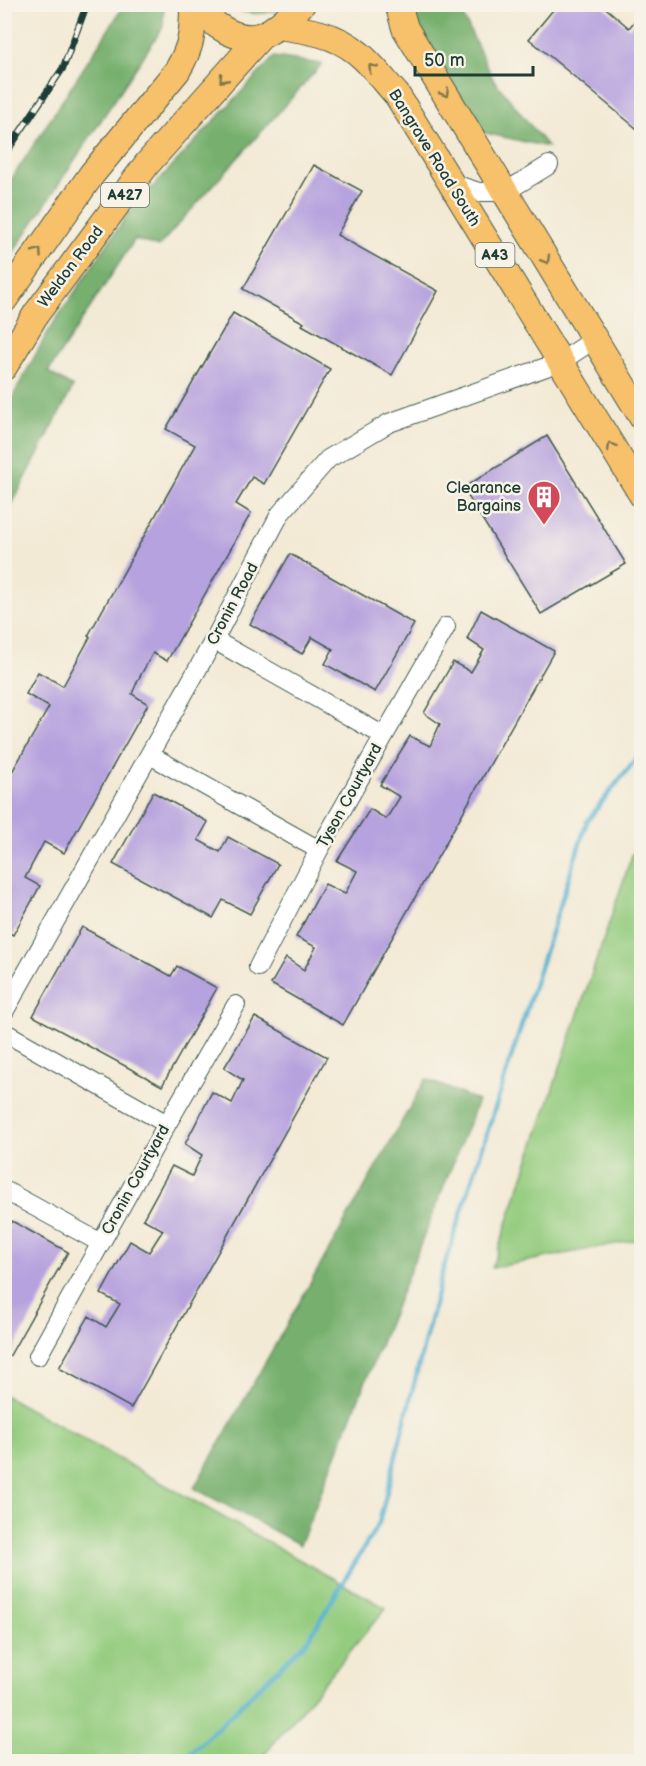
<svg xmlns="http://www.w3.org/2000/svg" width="646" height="1766" font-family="'Balsamiq Sans',sans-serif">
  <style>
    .green { fill: #94cc7f; stroke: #5a845a; stroke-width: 1.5 }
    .forest { fill: #77b06e; stroke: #4b7651; stroke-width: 1.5 }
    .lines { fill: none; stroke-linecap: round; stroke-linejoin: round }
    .stream { stroke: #51b0d0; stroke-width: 4.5 }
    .building { fill: #b6a2de }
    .minor-casing { stroke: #3f574c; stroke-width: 20 }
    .highway-casing { stroke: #3f574c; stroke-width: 28 }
    .minor { stroke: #fff; stroke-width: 18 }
    .highway { stroke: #f7c06b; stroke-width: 26 }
    .rail-casing { stroke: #1f3d34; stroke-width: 7 }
    .rail { stroke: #f7f3e8; stroke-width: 4.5; stroke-dasharray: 14; stroke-linecap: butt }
    .oneway { stroke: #80784d }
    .labels { text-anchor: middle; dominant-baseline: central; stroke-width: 5; stroke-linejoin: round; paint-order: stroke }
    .shield { fill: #f7f3e8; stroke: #60746a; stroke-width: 1.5 }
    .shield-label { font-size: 15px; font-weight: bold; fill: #1f3d34 }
    .street-label { font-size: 16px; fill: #1f3d34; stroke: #f7f3e8 }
    .poi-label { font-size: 16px; fill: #1f3d34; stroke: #f7f3e8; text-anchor: end }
  </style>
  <rect width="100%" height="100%" fill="#f7f3e8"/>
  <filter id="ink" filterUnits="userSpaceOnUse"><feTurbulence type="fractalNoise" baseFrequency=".0167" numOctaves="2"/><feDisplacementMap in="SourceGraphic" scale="12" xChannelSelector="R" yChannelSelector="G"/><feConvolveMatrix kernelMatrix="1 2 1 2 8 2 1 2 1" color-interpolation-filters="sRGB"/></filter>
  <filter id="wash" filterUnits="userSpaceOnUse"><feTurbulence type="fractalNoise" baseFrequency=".008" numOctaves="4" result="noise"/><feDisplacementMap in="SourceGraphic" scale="24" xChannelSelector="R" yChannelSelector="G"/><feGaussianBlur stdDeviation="1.35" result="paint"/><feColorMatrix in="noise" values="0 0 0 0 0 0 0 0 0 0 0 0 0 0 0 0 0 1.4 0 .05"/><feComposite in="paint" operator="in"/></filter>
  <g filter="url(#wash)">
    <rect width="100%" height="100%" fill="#f3ead5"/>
    <path class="green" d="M227 5H286C266 17 247 16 227 5Z
      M641 841V1239L492 1268 632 855Z
      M4 1395 386 1608 259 1761H5Z"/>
    <path class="forest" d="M125 4 164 5 163 27 5 265V189Z
      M411 5H458L493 79 548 147 481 132 412 11Z
      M274 57 322 64 158 247 135 239 48 372 73 387 5 518V411L49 330 130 211Z
      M426 1079 478 1101 300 1545 194 1488Z"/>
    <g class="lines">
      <path class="stream" d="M182 1762 308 1640 379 1523 442 1273 587 821 642 751"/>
    </g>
    <g id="blocks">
      <path class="building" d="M558 4H601L629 28 642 12V133L529 39Z
        M314 165 362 191 337 235 438 291 392 375 302 325 304 323 243 289Z
        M233 313 330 369 264 484 252 477 236 504 251 513 167 661 153 653 138 680 132 694 148 704 64 853 44 842 25 878 40 886 13 935 4 930V786L49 707 26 694 38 672 63 686 90 637 88 636 195 445 166 429Z
        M547 436 626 564 541 614 463 488Z
        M290 554 414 624 375 692 325 664 333 649 312 637 302 654 250 624Z
        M481 610 554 651 343 1025 271 984 286 958 304 970 316 947 296 937 325 884 345 894 357 871 337 861 370 809 386 819 400 797 380 785 410 736 430 746 440 724 424 713 453 662 471 672 484 650 467 639Z
        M153 792 208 822 198 840 220 852 228 837 278 864 250 914 223 900 213 918 113 864Z
        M82 927 171 976 177 966 217 988 162 1086 33 1016Z
        M255 1017 327 1057 131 1408 59 1368 89 1316 106 1327 120 1304 101 1294 130 1241 149 1252 163 1230 143 1219 172 1166 192 1176 202 1155 185 1144 212 1092 232 1103 243 1080 224 1068Z
        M12 1221 68 1252 4 1366V1234Z"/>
    </g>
  </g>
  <g filter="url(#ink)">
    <use href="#blocks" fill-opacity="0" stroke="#3f574c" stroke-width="1.5"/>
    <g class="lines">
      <g class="minor-casing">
        <path id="minor" d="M451 183 479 192H505L549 165
          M214 640 384 736
          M150 755 319 850
          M258 967 319 850 446 627
          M4 1012 214 640 280 514 328 459 389 423 560 362 595 339
          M4 1032 167 1124
          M4 1190 101 1243
          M38 1356 167 1124 236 1005"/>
      </g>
      <g class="highway-casing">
        <path id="highway" d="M197 4C210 25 240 45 265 34 279 27 290 15 302 4
          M398 4 405 28 642 417
          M278 26C307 30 336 34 358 53 373 65 385 82 397 95L642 495
          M4 300 92 174 177 71C192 46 193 33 193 4
          M4 367 36 314 147 164 262 35"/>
      </g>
      <use href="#minor" class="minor"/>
      <use href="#highway" class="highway"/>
      <g class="rail-casing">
        <path id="rail" d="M4 156 63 68 87 4"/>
      </g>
      <use href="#rail" class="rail"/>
    </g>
    <defs><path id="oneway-chevron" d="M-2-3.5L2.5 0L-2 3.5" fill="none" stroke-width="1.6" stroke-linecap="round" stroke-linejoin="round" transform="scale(1.5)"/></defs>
    <g class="oneway">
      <use href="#oneway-chevron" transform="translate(372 68) rotate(-133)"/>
      <use href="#oneway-chevron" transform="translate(223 79) rotate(132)"/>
      <use href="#oneway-chevron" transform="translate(445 93) rotate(59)"/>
      <use href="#oneway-chevron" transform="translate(38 252) rotate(-55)"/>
      <use href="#oneway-chevron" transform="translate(546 260) rotate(59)"/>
      <use href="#oneway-chevron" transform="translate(611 446) rotate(-121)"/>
    </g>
  </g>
  <defs>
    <g id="building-pin" transform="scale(1.725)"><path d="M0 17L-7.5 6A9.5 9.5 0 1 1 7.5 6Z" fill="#d1495b" stroke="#f7f3e8"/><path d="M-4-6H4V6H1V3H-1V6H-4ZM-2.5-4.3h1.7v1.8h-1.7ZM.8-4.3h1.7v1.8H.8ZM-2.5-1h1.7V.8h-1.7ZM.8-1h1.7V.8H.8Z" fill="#fff"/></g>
  </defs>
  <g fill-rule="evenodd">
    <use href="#building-pin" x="544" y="497"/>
  </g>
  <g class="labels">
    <g class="shield">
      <rect x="101" y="183" width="48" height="24" rx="4.5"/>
      <rect x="475.5" y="243" width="39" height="24" rx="4.5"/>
    </g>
    <g class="shield-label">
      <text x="125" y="195">A427</text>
      <text x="495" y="255">A43</text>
    </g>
    <g class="street-label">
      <text transform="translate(434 158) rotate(58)">Bangrave Road South</text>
      <text transform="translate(71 267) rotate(-53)">Weldon Road</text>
      <text transform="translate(233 604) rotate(-62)">Cronin Road</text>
      <text transform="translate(350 796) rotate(-61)">Tyson Courtyard</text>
      <text transform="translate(136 1180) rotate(-61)">Cronin Courtyard</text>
    </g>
    <g class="poi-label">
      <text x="521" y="488">Clearance<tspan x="521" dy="18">Bargains</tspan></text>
    </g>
  </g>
  <rect width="646" height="1766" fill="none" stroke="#f7f3e8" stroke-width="24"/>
  <path d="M415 66v9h118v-9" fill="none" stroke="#1f3d34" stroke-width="3"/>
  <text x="424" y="66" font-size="18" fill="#1f3d34" stroke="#f7f3e8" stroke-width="4.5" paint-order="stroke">50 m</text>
</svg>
